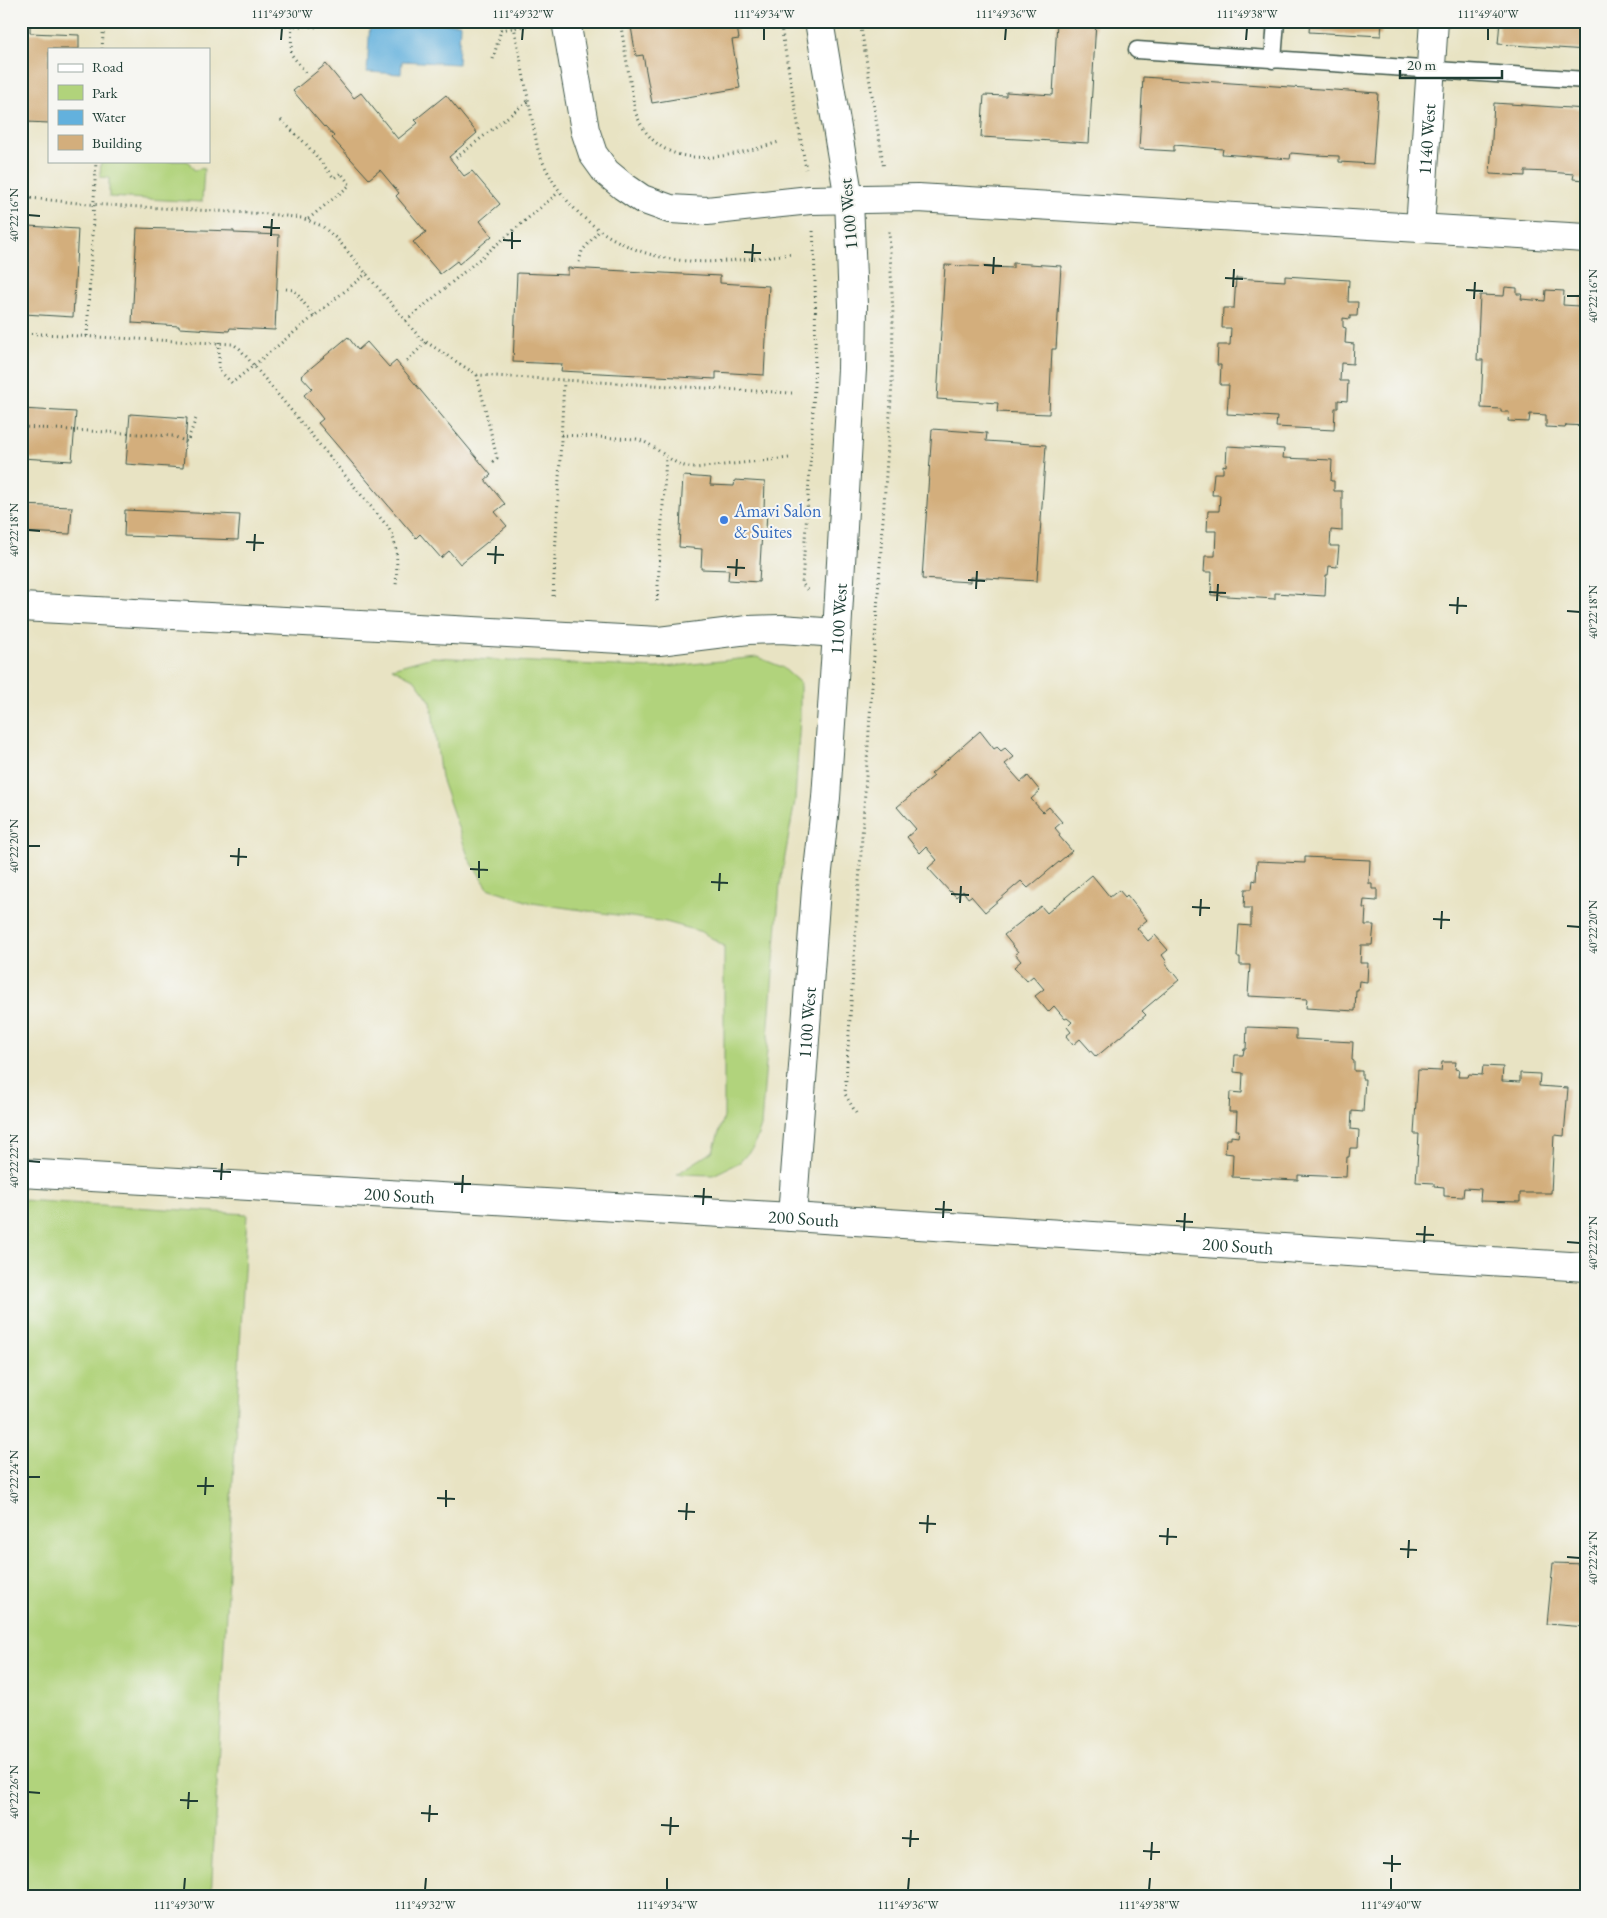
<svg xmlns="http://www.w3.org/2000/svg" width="1607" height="1918" font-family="'EB Garamond',serif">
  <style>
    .green { fill: #b1d37b; stroke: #688858 }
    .water { fill: #63b1dd; stroke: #417788 }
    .building { fill: #d3ae7c }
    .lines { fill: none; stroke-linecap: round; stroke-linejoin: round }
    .lane-casing { stroke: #3d5649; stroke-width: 19 }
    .street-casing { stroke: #3d5649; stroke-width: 30 }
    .secondary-casing { stroke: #3d5649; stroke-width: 30 }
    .path { stroke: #3d5649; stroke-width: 3; stroke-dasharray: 1 4; stroke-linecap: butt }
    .lane { stroke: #fff; stroke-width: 16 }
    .street { stroke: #fff; stroke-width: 28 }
    .secondary { stroke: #fff; stroke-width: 28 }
    .ticks { fill: none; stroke: #1f3d34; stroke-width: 2 }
    .shop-dot { fill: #3f7fe0; stroke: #f6f6f2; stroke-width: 2 }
    .labels { text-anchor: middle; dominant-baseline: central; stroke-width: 4; stroke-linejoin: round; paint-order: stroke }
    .street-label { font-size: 18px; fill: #1f3d34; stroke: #f6f6f2 }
    .shop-label { font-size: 18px; fill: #366cbe; stroke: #f6f6f2; text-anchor: start }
    .neatline { fill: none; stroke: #1f3d34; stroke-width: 2 }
    .ticks-label { font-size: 12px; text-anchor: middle; fill: #1f3d34 }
  </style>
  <rect width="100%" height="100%" fill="#f6f6f2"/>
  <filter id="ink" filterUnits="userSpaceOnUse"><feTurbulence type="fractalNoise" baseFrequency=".02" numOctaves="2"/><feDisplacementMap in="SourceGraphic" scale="10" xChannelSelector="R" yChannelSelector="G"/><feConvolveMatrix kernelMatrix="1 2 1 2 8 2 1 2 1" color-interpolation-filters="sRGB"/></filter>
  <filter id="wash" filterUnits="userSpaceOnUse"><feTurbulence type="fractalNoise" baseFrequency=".0096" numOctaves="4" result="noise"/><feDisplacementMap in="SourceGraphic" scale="20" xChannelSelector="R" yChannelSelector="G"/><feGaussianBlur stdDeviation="1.12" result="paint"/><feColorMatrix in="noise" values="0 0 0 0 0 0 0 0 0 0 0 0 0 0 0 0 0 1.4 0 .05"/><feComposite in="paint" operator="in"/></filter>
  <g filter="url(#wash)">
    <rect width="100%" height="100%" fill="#e8e3c3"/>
    <path class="green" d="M101 161H188L194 170 204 168 202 202 109 197V178L100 177Z
      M432 657 656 668 757 657 782 667 800 683V717L795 801 780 884 761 1126 754 1146 740 1162 713 1175 677 1174 713 1151 724 1117V946L702 932 666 922 532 903 488 888 469 859 441 778 431 702 415 680 392 668Z
      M21 1200 247 1214 211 1897H21Z"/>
    <path class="water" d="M370 21 460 24 458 64 402 61 401 74 367 72Z"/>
    <g id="blocks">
      <path class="building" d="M630 21H736L739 39 732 40 740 88 652 103 643 55 636 56Z
        M1057 21H1096L1089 143 981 137 984 95 1006 96V92L1053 95Z
        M1183 21H1255L1254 28 1183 24Z
        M1310 21H1382L1381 36 1309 32Z
        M1500 21H1586V50L1498 44Z
        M21 24 30 25V33L79 35V49H49V123L27 122 26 127H21Z
        M326 64 354 98 361 93 398 139 418 123 415 120 446 95 477 133 449 157 464 176 472 171 500 204 480 221 492 236 459 264 457 261 440 274 413 242 426 232 396 196 399 193 380 170 369 179 332 138 334 136 325 126 324 127 293 91Z
        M1143 77 1378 93 1373 164 1339 162V156L1315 155 1291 153 1290 159 1222 154 1223 149 1174 145V151L1139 149Z
        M1494 103 1586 109V180L1573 179 1574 174 1549 172 1525 171V176L1490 174Z
        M21 218H28V226L78 229 73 317 24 314V322H21Z
        M137 228 234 231V233L279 235 275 330 230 328 229 331 179 328V326L132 323Z
        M1013 263 1061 266 1056 349H1052L1049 414 997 412 998 403 937 399 945 265 1013 268Z
        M568 268 720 276V283L769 286 764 375 716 372V379L561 371 562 364 513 362 517 273 568 275Z
        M1285 276 1349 280 1348 302H1358L1357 316H1350V319L1343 318V327L1346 328 1345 343 1354 344 1353 364 1341 363 1340 381H1348L1347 401 1338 400V408H1335L1334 430 1276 427 1277 417 1227 414 1229 385H1220L1221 365H1217L1218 345H1230L1231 328H1222L1223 308H1234L1236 278 1285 281Z
        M1505 287 1517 288V294H1522L1521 299 1545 301 1546 290 1564 291 1563 305 1579 306 1580 296H1586V426L1566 425 1565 428 1546 427V415L1530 414 1529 422 1508 421 1509 412H1501V409L1481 408 1483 360H1477L1480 295 1504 296Z
        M348 337 358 350 367 342 389 367 396 361 491 475 485 480 505 504 495 512 507 526 460 564 449 551 441 558 420 534 416 538 318 423 323 419 304 395 312 388 301 376Z
        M21 409 76 412 72 461 21 458Z
        M130 414 187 418 183 468 126 464Z
        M932 429 987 433 986 441 1046 445 1037 581 970 577V582L922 579Z
        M1227 446 1284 449 1283 458 1332 460 1331 481H1334V491H1342V531L1331 530 1330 546H1339L1337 567 1329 566 1328 575H1326L1325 596 1275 593V599L1211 595 1212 572H1204L1205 556H1215L1216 531H1207L1208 511H1219L1220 495H1212L1214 473H1223V465L1226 466Z
        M683 476 711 478 710 485 734 486 735 480 765 482 764 509 767 510 766 531H762L759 582 728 580 729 570 701 569 702 549 679 547Z
        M21 505 72 507 70 534 21 532Z
        M125 510 240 515 238 540 124 536Z
        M980 731 994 749 997 747 1001 751 1005 748 1014 757 1005 764 1021 782 1028 776 1040 791 1031 799 1043 812 1049 807 1062 822 1055 828 1060 834 1059 836 1072 851 1028 888 1021 881 985 912 971 896 968 898 963 891 956 897 951 891 950 892 928 868 937 860 926 847 920 853 907 837 916 829 897 807 934 776 931 774Z
        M1305 857 1370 860 1369 884H1372V889H1377V901L1364 900 1363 908H1366L1365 925H1374L1372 945H1361L1360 963H1368L1367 982 1359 981 1358 990H1356L1355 1011 1306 1008 1307 999 1248 996 1250 965H1240V957H1237L1239 925 1251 926V908H1244L1245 889H1252L1253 880 1256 881 1257 861 1305 863Z
        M1092 875 1110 897 1119 890 1125 897 1127 895 1147 920 1137 928 1148 941 1155 935 1168 950 1162 955 1167 962 1165 963 1179 980 1142 1011 1146 1015 1096 1057 1080 1039 1073 1045 1066 1036 1071 1032 1067 1027 1072 1022 1067 1018 1065 1019 1054 1006 1048 1012 1035 996 1044 989 1033 976 1027 981 1014 967 1021 961 1015 954 1018 952 1004 935 1041 906 1047 913Z
        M1247 1027 1296 1029V1039L1353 1042 1352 1060 1354 1061V1071H1362V1079H1365L1363 1112 1352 1111 1351 1129 1359 1130 1358 1148H1350L1349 1157H1347L1346 1177 1298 1175V1180L1232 1177 1233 1154 1225 1153 1226 1139H1231V1136L1238 1137 1239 1130H1236L1237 1112H1229L1230 1092 1242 1093 1243 1073 1234 1072 1235 1055H1243L1244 1049H1246Z
        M1442 1062H1456L1455 1069 1459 1070 1458 1077H1468L1469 1074 1482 1075 1483 1066 1503 1067 1502 1081 1520 1082V1073L1540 1074 1539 1086 1568 1088 1564 1136 1554 1135 1551 1193H1520V1202L1480 1201 1481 1189 1464 1188 1463 1197 1444 1196V1187L1434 1186V1183L1416 1182 1419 1134H1414L1418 1070 1441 1071Z
        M1584 1158 1586 1159V1196H1582Z
        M1553 1563 1586 1564V1627L1547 1624Z"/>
    </g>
  </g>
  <g filter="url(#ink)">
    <use href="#blocks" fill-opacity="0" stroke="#3d5649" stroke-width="1"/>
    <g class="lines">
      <g class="lane-casing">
        <path id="lane" d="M1137 50 1586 80
          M1273 60 1276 21"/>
      </g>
      <g class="street-casing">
        <g id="street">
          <path d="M566 21 585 130 593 154 606 172 623 186 642 199 670 209 707 211 810 200 918 198 1586 238"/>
          <path id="s1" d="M1420 228 1434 21"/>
          <path d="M21 607 659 641 748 630 781 629 837 633"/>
        </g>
      </g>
      <g class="secondary-casing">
        <g id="secondary">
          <path id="s2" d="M21 1173 792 1217 1586 1267"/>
          <path id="s3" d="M792 1217 816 889 826 798 837 633 852 369 853 305 849 199 819 21"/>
        </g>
      </g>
      <path class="path" d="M205 21 319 27
        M292 21 291 54 307 74
        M513 21 538 150C561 214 621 257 689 261 723 264 759 257 792 254
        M620 21 635 111C659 177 726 158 779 142
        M780 21 806 169
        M860 21 884 169
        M102 49 104 21
        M493 59 501 30 535 24
        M281 120 306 144 334 178 341 173 350 185 307 220
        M456 158 528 101
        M21 197 88 204 269 214 302 218 322 226 338 240 420 338 477 375 792 393
        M579 262 582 251 599 231
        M286 289 294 290 314 316
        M406 321 559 192
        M21 333 233 344 240 349 388 527C399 545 397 565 396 586
        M87 336 96 161
        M219 342V370L232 383 367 273
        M407 361 426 342
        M477 375 497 458 490 464
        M22 427 173 436 187 442 197 416
        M561 435 636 439C659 445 669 466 695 468L789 458
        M807 590 802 583C810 465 820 348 813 230
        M553 596 564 381
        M657 601 666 457
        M856 1113 845 1094 892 383 893 315 889 230"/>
      <use href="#lane" class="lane"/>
      <use href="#street" class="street"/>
      <use href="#secondary" class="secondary"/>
    </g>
  </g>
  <path class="ticks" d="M281 40 282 28M522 40 523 28M764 40V28M1005 40 1006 28M1246 40 1247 28M1488 40V28M28 215 40 216M263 227 280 228M271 236 272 219M503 240 521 241M512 249V232M744 252 761 253M752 262 753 244M984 265 1002 266M993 274 994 257M1225 278 1243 279M1233 287 1234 269M1466 290 1483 291M1567 296H1580M1474 299 1475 282M28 530 40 531M246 542 264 543M254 551 255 534M487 554 504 555M495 564 496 546M727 567 745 568M736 576 737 559M968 580 985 581M976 589 977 571M1209 592 1226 593M1217 601 1218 584M1449 605 1467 606M1567 611 1580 612M1457 614 1458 597M28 846H40M230 856 247 857M238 866 239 848M470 869 488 870M479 878V861M711 882 728 883M719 891 720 873M951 894 969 895M960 903 961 886M1192 907 1210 908M1200 916 1201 899M1433 919 1450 920M1567 926 1580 927M1441 929 1442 911M28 1161 40 1162M213 1171 231 1172M221 1180 222 1163M454 1184H471M462 1193 463 1175M694 1196 712 1197M703 1205 704 1188M935 1209 952 1210M943 1218 944 1201M1176 1221 1193 1222M1184 1231 1185 1213M1416 1234 1434 1235M1567 1242 1580 1243M1424 1243 1425 1226M28 1477H40M197 1486H214M205 1495 206 1477M437 1498 455 1499M446 1507V1490M678 1511 695 1512M686 1520 687 1503M919 1523 936 1524M927 1533 928 1515M1159 1536 1177 1537M1167 1545 1168 1528M1400 1549 1417 1550M1567 1557 1580 1558M1408 1558 1409 1540M28 1792 40 1793M180 1800 198 1801M188 1809 189 1792M421 1813 438 1814M429 1822 430 1805M661 1825 679 1826M670 1835 671 1817M902 1838 919 1839M910 1847 911 1830M1143 1851 1160 1852M1151 1860 1152 1842M1383 1863 1401 1864M1392 1872V1855M184 1890 185 1878M425 1890 426 1878M667 1890V1878M908 1890 909 1878M1149 1890 1150 1878M1391 1890V1878"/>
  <circle class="shop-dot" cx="724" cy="520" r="5"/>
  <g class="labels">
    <g class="street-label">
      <text stroke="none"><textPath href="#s1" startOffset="89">1140 West</textPath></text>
      <text transform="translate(848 214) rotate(-95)">1100 West</text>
      <text stroke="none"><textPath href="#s3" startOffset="600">1100 West</textPath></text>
      <text stroke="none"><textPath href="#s3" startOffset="195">1100 West</textPath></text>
      <text stroke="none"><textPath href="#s2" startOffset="379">200 South</textPath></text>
      <text stroke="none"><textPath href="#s2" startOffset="784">200 South</textPath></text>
      <text stroke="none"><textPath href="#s2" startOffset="1219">200 South</textPath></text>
    </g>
    <g class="shop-label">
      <text x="734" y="510">Amavi Salon<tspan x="734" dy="21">&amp; Suites</tspan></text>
    </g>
  </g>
  <rect width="1607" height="1918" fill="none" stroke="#f6f6f2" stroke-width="55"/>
  <rect x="48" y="48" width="162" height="115" fill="#f6f6f2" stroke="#a0aca6"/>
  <rect x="58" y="64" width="25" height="8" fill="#ffffff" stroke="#a0aca6"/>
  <text x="92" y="72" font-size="15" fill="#1f3d34">Road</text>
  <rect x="58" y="85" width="25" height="15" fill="#b1d37b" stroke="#a0aca6"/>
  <text x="92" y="98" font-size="15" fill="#1f3d34">Park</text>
  <rect x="58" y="110" width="25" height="15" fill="#63b1dd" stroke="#a0aca6"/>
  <text x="92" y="122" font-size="15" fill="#1f3d34">Water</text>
  <rect x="58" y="135" width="25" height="15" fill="#d3ae7c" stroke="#a0aca6"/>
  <text x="92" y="148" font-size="15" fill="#1f3d34">Building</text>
  <path d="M1400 70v8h102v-8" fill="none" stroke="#1f3d34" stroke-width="2.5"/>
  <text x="1407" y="70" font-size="15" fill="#1f3d34" stroke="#f6f6f2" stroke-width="4" paint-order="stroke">20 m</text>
  <rect x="28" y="28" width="1552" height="1862" class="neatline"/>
  <g class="ticks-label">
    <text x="282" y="18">111°49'30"W</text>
    <text x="523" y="18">111°49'32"W</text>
    <text x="764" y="18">111°49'34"W</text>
    <text x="1006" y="18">111°49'36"W</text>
    <text x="1247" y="18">111°49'38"W</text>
    <text x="1488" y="18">111°49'40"W</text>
    <text transform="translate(14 215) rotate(-90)" y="4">40°22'16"N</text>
    <text transform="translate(1593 296) rotate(-90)" y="4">40°22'16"N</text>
    <text transform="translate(14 530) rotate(-90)" y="4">40°22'18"N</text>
    <text transform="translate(1593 612) rotate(-90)" y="4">40°22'18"N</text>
    <text transform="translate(14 846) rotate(-90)" y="4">40°22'20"N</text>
    <text transform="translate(1593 927) rotate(-90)" y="4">40°22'20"N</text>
    <text transform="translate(14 1161) rotate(-90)" y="4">40°22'22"N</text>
    <text transform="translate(1593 1243) rotate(-90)" y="4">40°22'22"N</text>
    <text transform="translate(14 1477) rotate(-90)" y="4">40°22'24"N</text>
    <text transform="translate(1593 1558) rotate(-90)" y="4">40°22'24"N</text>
    <text transform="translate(14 1792) rotate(-90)" y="4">40°22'26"N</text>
    <text x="184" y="1909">111°49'30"W</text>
    <text x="425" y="1909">111°49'32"W</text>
    <text x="667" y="1909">111°49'34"W</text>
    <text x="908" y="1909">111°49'36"W</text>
    <text x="1149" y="1909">111°49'38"W</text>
    <text x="1391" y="1909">111°49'40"W</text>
  </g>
</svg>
